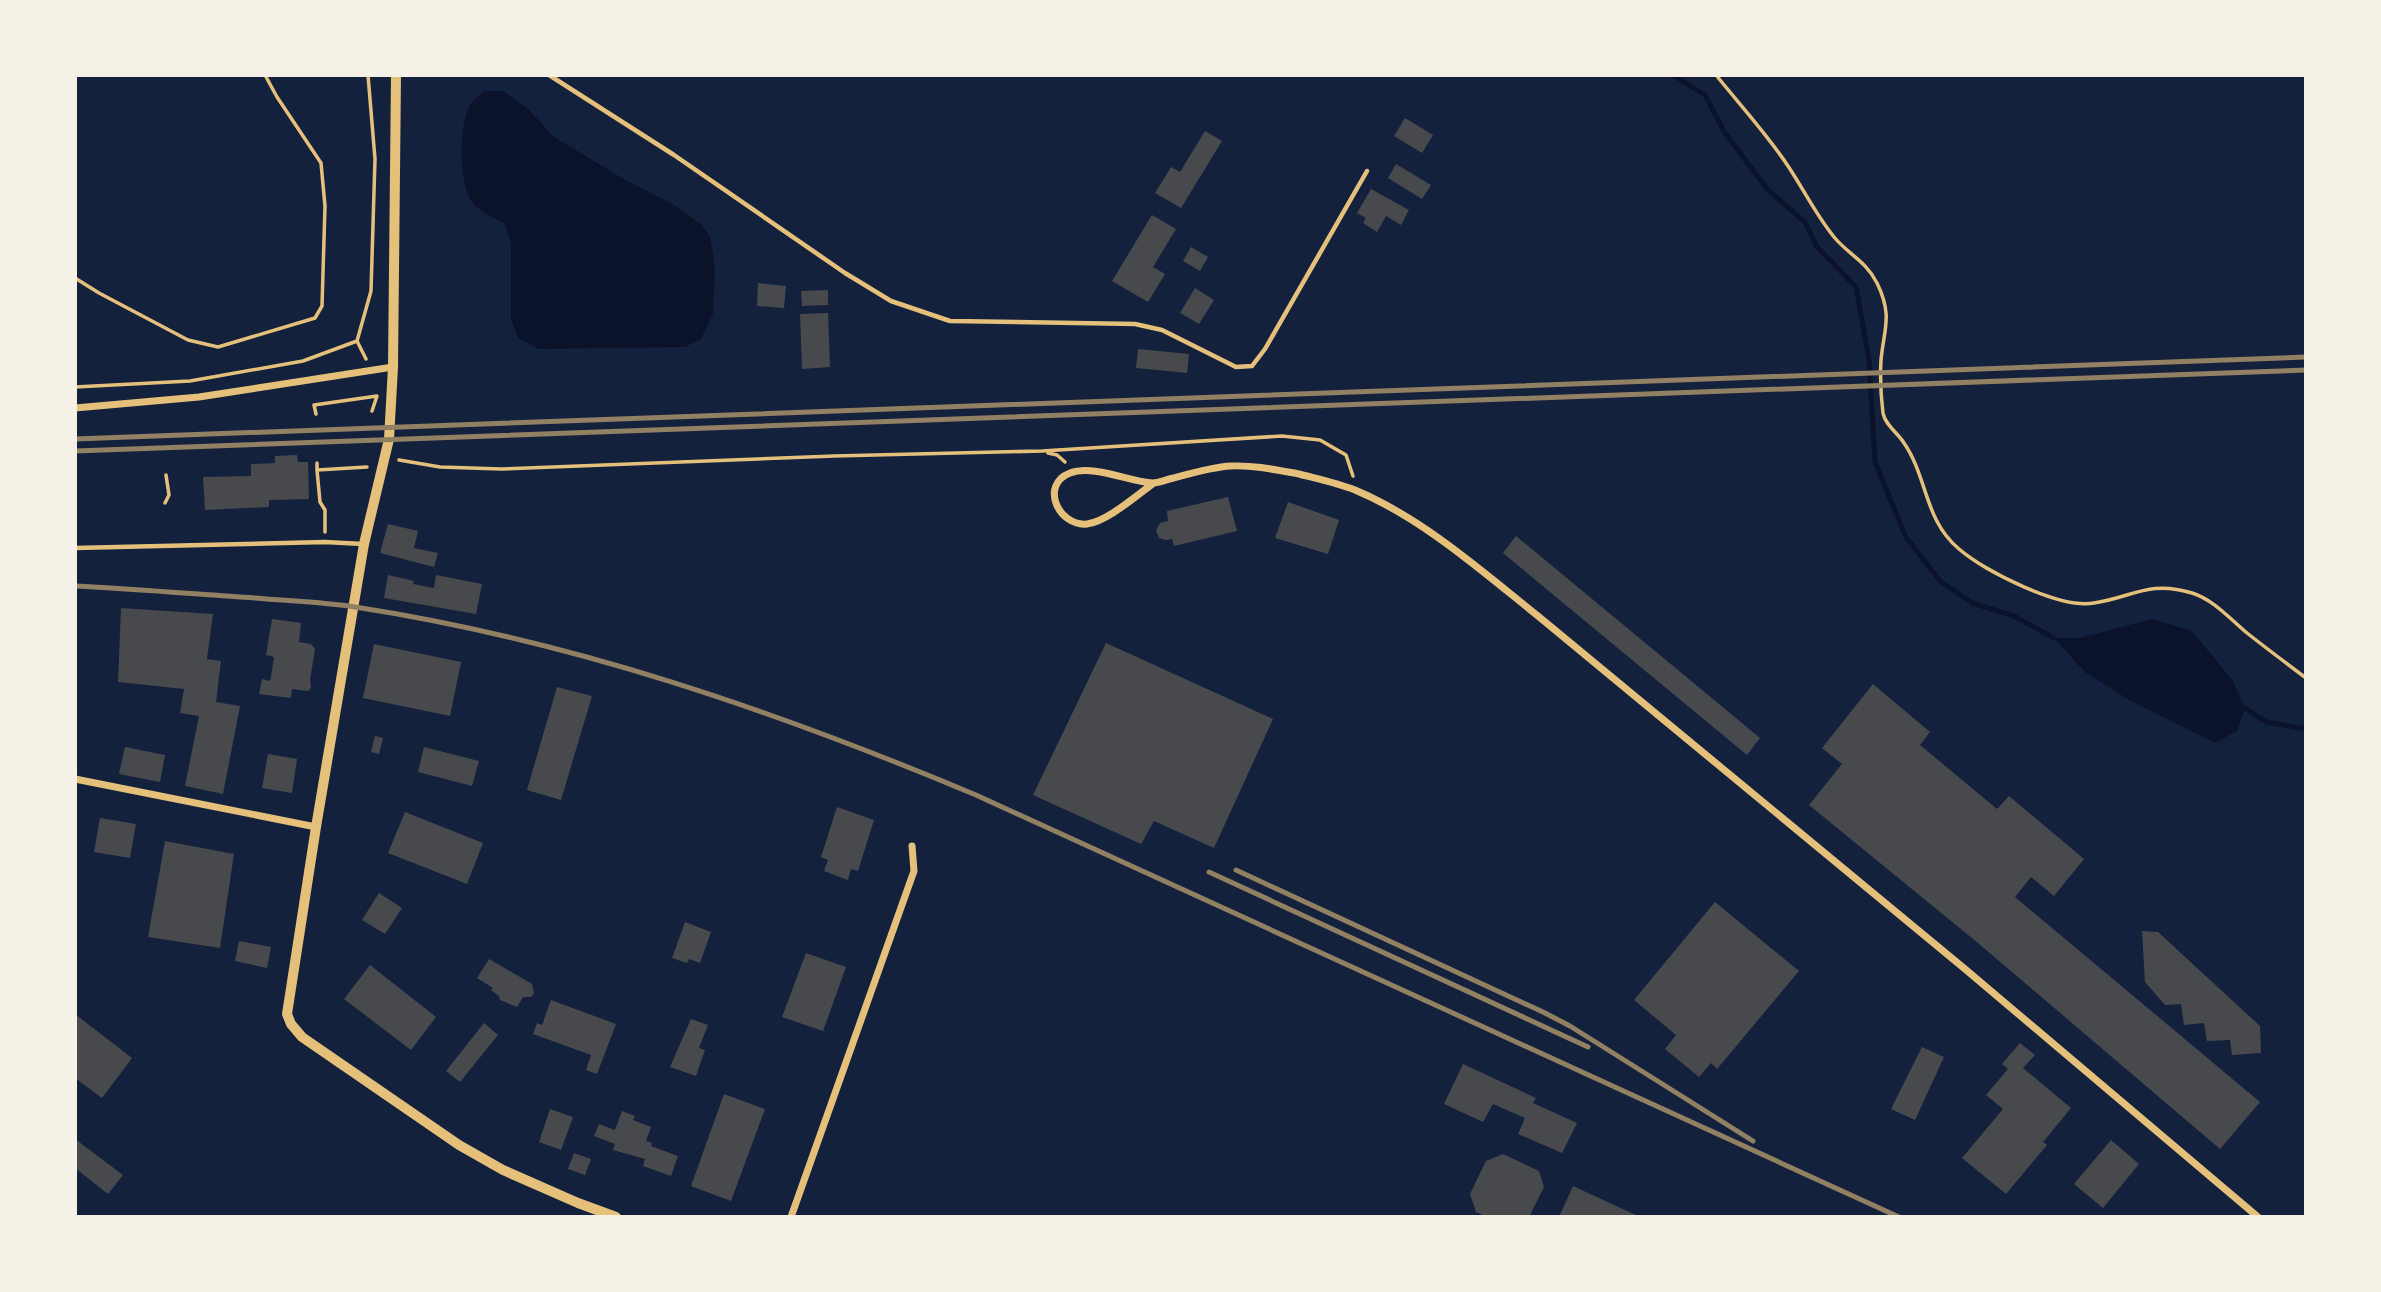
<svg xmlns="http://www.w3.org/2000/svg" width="2381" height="1292" font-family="Literata,serif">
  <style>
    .water { fill: #0b132b }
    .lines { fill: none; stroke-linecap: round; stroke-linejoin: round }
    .stream { stroke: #0b132b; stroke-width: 5 }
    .building { fill: #48494c }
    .path { stroke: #e5c07b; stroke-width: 3.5 }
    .service { stroke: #e5c07b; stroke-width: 4.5 }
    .minor { stroke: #e5c07b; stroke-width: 7 }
    .tertiary { stroke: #e5c07b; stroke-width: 10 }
    .rail { stroke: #918062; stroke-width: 5 }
  </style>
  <rect width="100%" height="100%" fill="#14213d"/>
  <path class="water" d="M485 91H503L528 109 554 137 622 178 674 205 701 224 710 237 715 268 713 314 701 339 685 347 538 349 518 338 511 319V243L505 224C494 218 476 210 470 199 459 179 458 120 472 102 475 98 481 95 485 91Z
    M2152 619 2192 631 2233 681 2245 708 2237 731 2215 743 2129 700 2085 672 2054 638H2080Z"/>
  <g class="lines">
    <path class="stream" d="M1673 75 1705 95 1725 133 1768 190 1805 222 1817 247 1856 287 1869 359 1875 462 1906 537 1940 581 1972 603 2014 616 2054 638
      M2245 708 2266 722 2306 729"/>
  </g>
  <path class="building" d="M1405 118 1433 135 1422 153 1394 136Z
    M1205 131 1222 141 1181 208 1155 193 1171 167 1180 172Z
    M1396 164 1431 185 1422 199 1388 178Z
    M1371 189 1409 210 1401 225 1386 216 1377 232 1363 223 1366 218 1357 213Z
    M1152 215 1176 229 1153 267 1165 274 1148 302 1112 281Z
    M1191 247 1208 257 1200 271 1183 261Z
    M758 283 786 286 784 308 757 306Z
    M1195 288 1214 300 1199 324 1180 313Z
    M828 290V305L802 306 801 291Z
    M828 313 830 367 802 369 800 314Z
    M1138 349 1189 354 1187 373 1136 368Z
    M297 455 298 462H308L309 499 269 500V507L205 510 203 477 251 476V464L275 463V456Z
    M1228 497 1237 531 1174 546 1172 539 1166 540 1159 538 1156 530 1160 523 1168 521 1167 511Z
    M1288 502 1339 520 1328 554 1275 538Z
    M388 524 418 531 414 548 438 553 434 567 380 553Z
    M1516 536 1760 738 1747 755 1503 553Z
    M388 575 414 581 413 584 434 588 436 575 482 584 476 614 384 598Z
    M121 608 213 614 207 659 221 661 216 702 240 706 223 794 185 786 199 716 180 713 184 689 118 682Z
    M272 619 301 623 299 642 311 644 315 649 310 680 311 688 308 691 292 689 291 698 259 694 262 679 270 681 271 677 274 657 266 655Z
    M1106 643 1273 719 1214 848 1154 821 1141 844 1033 795Z
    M374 644 461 662 450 716 363 698Z
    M1873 684 1930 732 1920 745 1997 809 2009 796 2084 859 2054 896 2031 877 2015 897 2260 1102 2220 1149 1978 943 1809 805 1842 764 1822 748Z
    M557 687 592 696 561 800 527 790Z
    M375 736 383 738 379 754 371 752Z
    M125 747 165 755 160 782 119 774Z
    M424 747 479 761 472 786 418 772Z
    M268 754 297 759 292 793 262 788Z
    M837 807 874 820 858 871 851 869 848 880 824 871 828 860 821 857Z
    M405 812 483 843 467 884 388 853Z
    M100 818 136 824 130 858 94 852Z
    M165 841 234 854 220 948 148 937Z
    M379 893 402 908 385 934 362 920Z
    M1715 902 1799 971 1717 1069 1711 1063 1699 1077 1665 1049 1676 1035 1634 1000Z
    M685 922 711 932 700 963 689 959 687 963 672 958Z
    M2142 931 2158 932 2260 1026 2261 1053 2232 1055 2230 1040 2207 1041 2204 1023 2184 1025 2181 1004 2165 1005 2145 982Z
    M239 941 271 947 267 968 235 961Z
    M806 953 846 967 823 1031 782 1017Z
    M489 959 532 984 534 993 531 997H523L517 1007 500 1000 499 996 491 990 493 988 477 978Z
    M370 965 436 1017 411 1050 344 999Z
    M551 1000 616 1024 597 1074 586 1070 591 1055 533 1034 537 1023 542 1025Z
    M75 1014 132 1058 102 1098 75 1078Z
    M691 1019 708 1025 699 1048 705 1050 696 1076 670 1067Z
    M484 1023 498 1035 460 1082 446 1071Z
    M2020 1043 2035 1055 2023 1068 2071 1108 2043 1142 2047 1145 2006 1194 1962 1158 2003 1109 1986 1095 2008 1069 2002 1064Z
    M1922 1047 1944 1057 1915 1120 1891 1109Z
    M1463 1064 1536 1098 1533 1103 1577 1123 1562 1153 1518 1134 1525 1118 1493 1104 1483 1122 1444 1104Z
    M724 1094 765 1109 731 1201 691 1186Z
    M550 1109 573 1117 561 1150 539 1142Z
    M622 1111 635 1116 633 1120 651 1127 646 1141 652 1143 651 1146 678 1156 671 1176 643 1166 645 1159 613 1150 615 1144 594 1136 599 1124 615 1130Z
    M75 1139 123 1175 108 1194 75 1168Z
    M2111 1140 2139 1164 2103 1208 2074 1184Z
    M574 1153 591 1159 585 1175 568 1169Z
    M1503 1154 1539 1171 1544 1187 1529 1217H1487L1476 1212 1470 1194 1486 1161Z
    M1573 1186 1640 1217H1559Z"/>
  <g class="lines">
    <path class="path" d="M1716 75C1740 105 1767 134 1788 166 1804 190 1816 215 1834 237 1849 255 1865 260 1877 283 1893 316 1884 328 1881 360 1880 377 1881 397 1883 413 1885 425 1898 433 1904 443 1928 478 1924 520 1959 549 1986 572 2060 609 2094 603 2133 597 2149 580 2192 593 2214 600 2229 618 2247 633 2266 648 2286 663 2306 678
      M75 278 99 293 188 340 218 347 315 318 322 306 325 206 321 163 277 97 265 75
      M366 359 357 341 371 291 375 159 368 75
      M75 387 190 381 303 361 357 341
      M316 414 314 405 377 396 372 411
      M1048 453 1057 455 1065 462
      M399 460 440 467 501 469 834 456 1042 451 1282 436 1320 440 1346 455 1353 476
      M317 463V470L367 467
      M317 470 320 502 325 510V532
      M165 503 169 495 166 475"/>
    <path class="service" d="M549 75 674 155 845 273 891 301 950 321 1135 324 1162 330 1236 367 1252 366 1265 349 1367 171
      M75 548 325 542 363 544"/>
    <path class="minor" d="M75 408 199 397 393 367
      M1154 483C1138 494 1107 522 1087 524 1059 527 1039 485 1070 473 1094 464 1129 482 1153 483 1160 483 1167 479 1174 478 1192 473 1212 467 1231 466 1254 465 1277 470 1299 474 1318 479 1337 483 1355 490 1422 518 1482 571 1538 616L1965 969 2258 1217
      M75 779 316 827
      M791 1217 914 871 912 846"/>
    <path class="tertiary" d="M396 75 393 367 389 439 364 544 316 827 287 1014 291 1024 302 1037 459 1145 503 1170 578 1203 616 1217"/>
    <path class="rail" d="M75 439 2306 357
      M75 451 2306 370
      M75 586C135 589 195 594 255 598 288 601 322 602 355 607 570 640 776 711 976 795L1899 1217
      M1236 870 1543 1012 1570 1026 1753 1141
      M1209 872 1588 1047"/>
  </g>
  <rect width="2381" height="1292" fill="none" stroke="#f6f1e7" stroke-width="154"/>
</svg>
